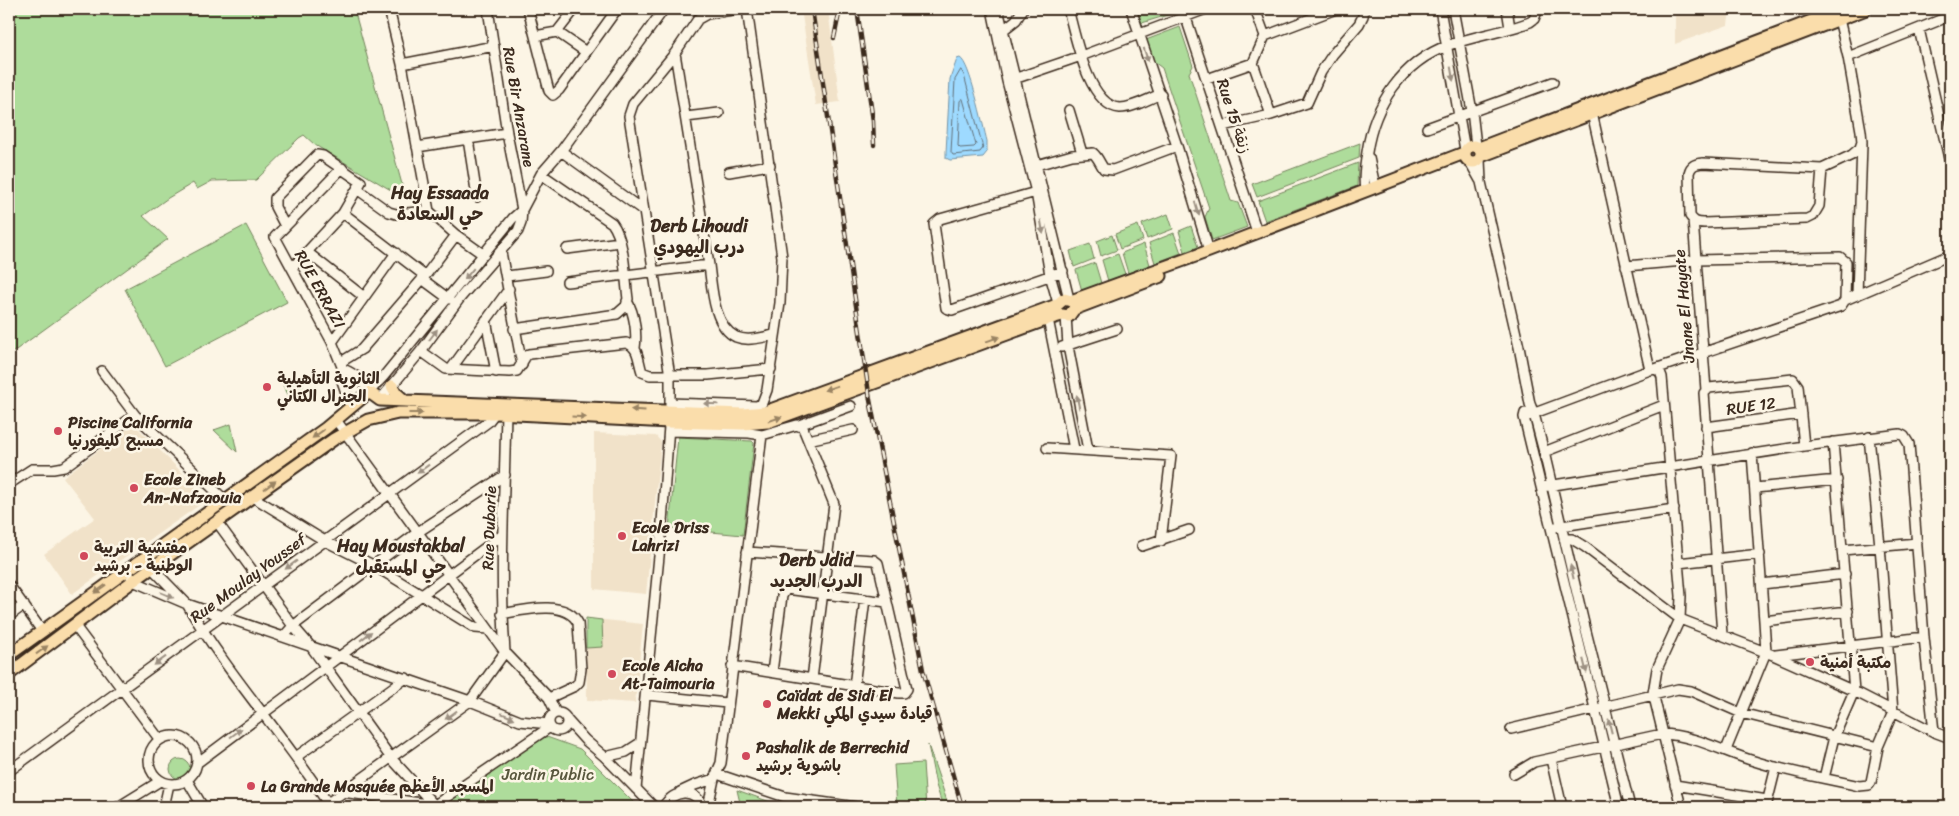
<svg xmlns="http://www.w3.org/2000/svg" width="1959" height="816" font-family="Sriracha,'Playpen Sans Arabic',sans-serif">
  <style>
    .built { fill: #f1e2c9 }
    .green { fill: #aedc9b; stroke: #74835c }
    .water { fill: #9edaff; stroke: #7694a5 }
    .lines { fill: none; stroke-linecap: round; stroke-linejoin: round }
    .shore { stroke: #637078; stroke-width: 1 }
    .minor-casing { stroke: #3b2a1e; stroke-width: 12 }
    .major-casing { stroke: #3b2a1e; stroke-width: 15 }
    .minor { stroke: #fcf5e5; stroke-width: 9 }
    .major { stroke: #faddab; stroke-width: 11 }
    .rail-casing { stroke: #3b2a1e; stroke-width: 4.5 }
    .rail { stroke: #fcf5e5; stroke-width: 2.5; stroke-dasharray: 8; stroke-linecap: butt }
    .oneway { fill: #9c9082 }
    .oneway2 { fill: #9a8464 }
    .poi-dot { fill: #d1495b; stroke: #fcf5e5; stroke-width: 2 }
    .labels { text-anchor: middle; dominant-baseline: central; stroke-width: 5; stroke-linejoin: round; paint-order: stroke }
    .street-label { font-size: 16px; fill: #3b2a1e; stroke: #fcf5e5 }
    .poi-label { font-size: 16px; font-weight: bold; fill: #3b2a1e; stroke: #fcf5e5; text-anchor: start }
    .park-label { font-size: 16px; fill: #58563d; stroke: #fcf5e5 }
    .neighbourhood-label { font-size: 18px; font-weight: bold; fill: #3b2a1e; stroke: #fcf5e5 }
  </style>
  <rect width="100%" height="100%" fill="#fcf5e5"/>
  <filter id="ink" filterUnits="userSpaceOnUse"><feTurbulence type="fractalNoise" baseFrequency=".02" numOctaves="2"/><feDisplacementMap in="SourceGraphic" scale="10" xChannelSelector="R" yChannelSelector="G"/><feConvolveMatrix kernelMatrix="1 2 1 2 8 2 1 2 1" color-interpolation-filters="sRGB"/></filter>
  <g filter="url(#ink)">
    <path class="built" d="M801 9H828L840 102 816 105Z
      M1675 9H1730L1728 25 1675 44Z
      M134 424 208 499 72 594 44 554 95 518 63 477Z
      M594 433 656 436 661 442 646 594 594 589Z
      M586 618 643 624 635 703 587 700Z"/>
    <path class="green" d="M9 9H354L406 199 315 145 304 135 299 138 256 180 212 181 197 189 193 183 168 198 143 216 168 239 9 355Z
      M1137 9H1172L1174 13 1142 23Z
      M1180 27 1193 66 1189 73 1231 201 1238 203 1247 227 1212 240 1205 217 1209 208 1162 68 1154 62 1146 40Z
      M1360 143 1359 158 1257 197 1252 184Z
      M1358 163 1357 186 1265 221 1258 201Z
      M1168 214 1173 229 1147 239 1142 224Z
      M246 225 287 302 165 366 125 289Z
      M1138 225 1143 240 1120 249 1115 234Z
      M1191 226 1198 247 1185 252 1179 231Z
      M1174 233 1181 253 1155 263 1149 243Z
      M1112 235 1117 250 1101 256 1097 241Z
      M1090 244 1094 259 1074 267 1070 251Z
      M1144 244 1150 265 1128 273 1122 253Z
      M1118 254 1125 274 1108 281 1102 260Z
      M1095 263 1101 283 1082 291 1076 270Z
      M299 378 306 393 291 400 283 385Z
      M231 424 237 452 214 430Z
      M678 437 752 441 754 443 743 535 669 528Z
      M586 618 602 620 603 647 586 648Z
      M544 736 580 749 638 807H451L453 799Z
      M928 745 949 807H943L936 785Z
      M170 769a10 10 0 1 1 20 0a10 10 0 1 1-20 0Z
      M923 763 926 807H897L894 765Z
      M737 790 784 807H787H753L752 804 747 805V807H741Z"/>
    <path class="water" d="M960 58C970 63 983 126 987 141V152L983 157 950 160 946 158V152L950 79 957 59Z"/>
    <g class="lines">
      <path class="shore" d="M961 70 964 75 983 148 980 152 953 155 951 152 955 80Z
        M963 99 976 145 974 147 960 148 958 146 960 101Z"/>
      <g class="minor-casing">
        <path id="minor" d="M389 9 402 64 429 211 456 235 484 255
          M528 9 549 91 553 95 559 90 617 9
          M992 9 1007 81 1036 192 1050 275 1058 303
          M998 9 1069 299
          M1068 9C1075 34 1088 106 1120 108 1133 108 1148 99 1161 94
          M1131 9 1177 146 1209 251
          M1183 9 1257 232
          M1255 9 1265 36
          M1440 9 1465 150
          M1453 9 1472 111 1476 146
          M1507 9 1510 28
          M1919 29 1950 163
          M1002 31 1016 20 1023 9
          M557 32 586 52
          M535 36 557 32 575 9
          M675 53 709 265C712 287 713 326 736 337 748 342 763 337 775 335
          M1848 57 1950 16
          M402 64 494 46
          M1207 79 1253 63
          M1011 80 1081 56 1206 9
          M1069 110 1082 153
          M1592 113 1650 370
          M1271 115 1253 63 1265 36 1336 9
          M686 117 719 113
          M1222 126 1271 115 1307 103 1321 72 1333 54 1359 24 1363 16 1364 9
          M1427 128 1553 82
          M468 139 477 197
          M417 147 507 133
          M561 151 644 211
          M1369 158 1375 186
          M1480 159 1481 182 1519 347 1530 404 1534 414 1544 452 1583 619 1630 807
          M1470 162 1480 180
          M1033 166 1072 155 1093 153C1098 157 1100 164 1104 169L1113 170 1177 146
          M342 168 275 237 332 342 343 369
          M1822 169 1819 206 1813 216 1807 219 1704 223C1697 223 1694 222 1690 216L1689 173C1691 165 1695 164 1703 163L1822 169 1852 155 1860 148 1862 142 1861 131 1848 57 1839 19
          M729 172 770 165
          M357 189 389 212 396 214 429 211
          M1365 190C1363 177 1365 165 1367 152 1374 105 1402 62 1449 45 1475 36 1504 32 1530 22L1534 19 1538 9
          M1036 192 940 219 934 224 946 308 952 310 1063 271
          M343 213 425 276
          M1693 220 1706 390
          M285 226 275 207V198L317 155 323 156 361 182 343 213 292 268
          M567 249 620 242
          M307 252 364 297
          M501 252 522 365
          M1626 266 1696 260 1840 257 1846 262 1845 300 1841 306 1655 369
          M507 276 546 271
          M422 279 449 299
          M567 282 709 265
          M1857 295 1862 144
          M1845 300 1950 255
          M627 301C635 314 637 334 635 348
          M1066 316 1068 346 1088 450
          M1048 319 1074 449
          M486 320 496 372
          M514 329 617 314 626 306 628 299C625 278 625 240 612 223L541 174
          M332 342 396 253
          M1062 347 1117 329
          M421 351 446 369 510 372 517 371 526 356 529 354 626 343C639 346 638 361 642 372L650 375H708L771 369
          M341 362 362 349 425 276 456 235
          M343 369C356 374 362 381 369 392L384 376 513 218 522 210 541 174 561 151 664 9
          M343 369 341 378 351 407
          M451 369 509 289
          M102 371 135 415 225 500
          M380 400 421 351 460 298 518 231 521 223 522 210 507 133 488 9
          M670 403 757 406 762 403 767 390 780 303 782 257 747 9
          M670 406V376L629 116 633 104 675 53 698 19 707 14 738 9
          M1525 413 1524 417 1619 807
          M1524 417 1650 370 1655 369 1660 372 1662 377 1681 596 1680 619 1657 669 1653 693 1681 807
          M336 420 505 652 549 698 556 713
          M799 425 851 406
          M1706 427 1801 414
          M669 431 749 433 762 435 797 425 803 428 834 504 812 679
          M808 440 853 430
          M1047 448 1171 456 1161 541
          M1544 452 1664 405
          M1752 453 1764 621 1848 611
          M9 484 32 469H53L64 467 135 415
          M1541 487 1804 446 1900 434 1904 436 1909 444 1924 637 1934 732
          M1755 488 1837 480
          M253 497 325 541 373 565 475 628 488 629
          M217 522 293 626 312 648 391 758 436 807
          M1555 527 1674 509
          M1564 539H1572L1585 547 1680 619 1773 655 1854 691 1934 732 1950 738
          M1142 546 1189 530
          M1843 550 1917 543
          M1678 563 1760 554
          M131 577 133 581 187 604 147 563
          M1762 584 1845 574
          M9 585 42 631
          M502 614C524 610 566 599 578 623L581 669 579 682 575 686 549 698
          M9 616 24 605
          M75 626 160 740
          M1722 634 1704 393 1709 388 1793 379 1798 386 1804 446
          M284 636 293 626 418 532 505 475
          M505 652C499 570 505 489 506 407
          M1776 655 1924 637
          M732 666 899 693H904L907 689 878 563 874 560 747 552
          M772 672 782 596 786 589 887 602
          M854 686 865 599
          M647 695 727 703
          M549 722a9 9 0 1 1 18 0a9 9 0 1 1-18 0Z
          M567 720 585 740 605 757 654 807
          M1511 729 1678 689 1691 691 1741 713 1878 747
          M149 760a24 24 0 1 1 48 0a24 24 0 1 1-48 0Z
          M1726 750 1766 652 1764 621
          M296 757 406 678
          M605 757 626 752 640 743
          M1551 759 1562 807
          M197 763 502 535
          M9 771 488 422 495 413V409
          M717 774 785 797 856 807
          M1514 774 1534 762 1662 734C1694 735 1724 752 1754 761 1788 772 1824 778 1859 786L1869 785 1871 782 1878 747 1893 712 1880 546 1869 437
          M1824 778 1834 737 1854 691 1833 442
          M187 780 203 807
          M1675 785 1767 800
          M636 789 661 536 669 426
          M342 792 435 805
          M680 792 695 785 714 779
          M328 803 470 701 505 652
          M118 807 160 781
          M164 807 169 784
          M330 807C286 737 228 676 187 604L470 701 520 721 549 724
          M432 807 550 727
          M663 807C674 790 694 787 703 807
          M708 807 714 779 721 763 762 435
          M1766 807 1776 767"/>
      </g>
      <g class="major-casing">
        <path id="major" d="M1465 154a8 8 0 1 1 16 0a8 8 0 1 1-16 0Z
          M1479 148 1843 9
          M1481 156 1866 9
          M392 386 396 393 405 401
          M9 655 326 428 369 392 380 400 743 414 765 412 1057 305 1064 299 1071 301 1209 251 1464 153
          M9 674 133 581 334 439 368 420 398 413H495L669 422 743 424 768 422 1048 319 1062 315 1069 316 1074 309 1161 276"/>
      </g>
      <use href="#minor" class="minor"/>
      <use href="#major" class="major"/>
      <g class="rail-casing">
        <path id="rail" d="M812 9 870 400 923 670 962 807
          M857 9 873 121 874 145
          M834 38 840 9"/>
      </g>
      <use href="#rail" class="rail"/>
    </g>
    <defs><path id="oneway-solid" d="M-6-.8H1V-3.2L6.5 0L1 3.2V.8H-6Z" transform="scale(1.25)"/></defs>
    <g class="oneway">
      <use href="#oneway-solid" transform="translate(1146 55) rotate(72)"/>
      <use href="#oneway-solid" transform="translate(1452 74) rotate(80)"/>
      <use href="#oneway-solid" transform="translate(1197 209) rotate(73)"/>
      <use href="#oneway-solid" transform="translate(1042 227) rotate(80)"/>
      <use href="#oneway-solid" transform="translate(469 274) rotate(129)"/>
      <use href="#oneway-solid" transform="translate(433 335) rotate(-53)"/>
      <use href="#oneway-solid" transform="translate(1078 402) rotate(-101)"/>
      <use href="#oneway-solid" transform="translate(711 404) rotate(-178)"/>
      <use href="#oneway-solid" transform="translate(423 469) rotate(144)"/>
      <use href="#oneway-solid" transform="translate(291 565) rotate(144)"/>
      <use href="#oneway-solid" transform="translate(1572 572) rotate(-103)"/>
      <use href="#oneway-solid" transform="translate(167 595) rotate(23)"/>
      <use href="#oneway-solid" transform="translate(366 636) rotate(-38)"/>
      <use href="#oneway-solid" transform="translate(160 661) rotate(144)"/>
      <use href="#oneway-solid" transform="translate(1585 666) rotate(76)"/>
      <use href="#oneway-solid" transform="translate(451 715) rotate(144)"/>
      <use href="#oneway-solid" transform="translate(508 716) rotate(22)"/>
      <use href="#oneway-solid" transform="translate(1610 726) rotate(-104)"/>
      <use href="#oneway-solid" transform="translate(236 733) rotate(-37)"/>
    </g>
    <g class="oneway2">
      <use href="#oneway-solid" transform="translate(993 339) rotate(-20)"/>
      <use href="#oneway-solid" transform="translate(831 388) rotate(161)"/>
      <use href="#oneway-solid" transform="translate(638 410) rotate(-177)"/>
      <use href="#oneway-solid" transform="translate(416 413)"/>
      <use href="#oneway-solid" transform="translate(579 417) rotate(3)"/>
      <use href="#oneway-solid" transform="translate(775 419) rotate(-19)"/>
      <use href="#oneway-solid" transform="translate(318 434) rotate(144)"/>
      <use href="#oneway-solid" transform="translate(270 485) rotate(-36)"/>
      <use href="#oneway-solid" transform="translate(100 589) rotate(144)"/>
      <use href="#oneway-solid" transform="translate(42 650) rotate(-36)"/>
    </g>
  </g>
  <g class="poi-dot">
    <circle cx="267" cy="387" r="5"/>
    <circle cx="58" cy="431" r="5"/>
    <circle cx="134" cy="488" r="5"/>
    <circle cx="622" cy="536" r="5"/>
    <circle cx="84" cy="556" r="5"/>
    <circle cx="1810" cy="662" r="5"/>
    <circle cx="612" cy="674" r="5"/>
    <circle cx="767" cy="704" r="5"/>
    <circle cx="746" cy="756" r="5"/>
    <circle cx="251" cy="786" r="5"/>
  </g>
  <g class="labels">
    <g class="street-label">
      <text transform="translate(519 107) rotate(80)">Rue Bir Anzarane</text>
      <text transform="translate(1234 116) rotate(72)">Rue 15 زنقة</text>
      <text transform="translate(320 289) rotate(61)">RUE ERRAZI</text>
      <text transform="translate(1684 306) rotate(-95)">Jnane El Hayate</text>
      <text transform="translate(1751 406) rotate(-8)">RUE 12</text>
      <text transform="translate(489 528) rotate(-88)">Rue Dubarie</text>
      <text transform="translate(248 578) rotate(-36)">Rue Moulay Youssef</text>
    </g>
    <g class="poi-label">
      <text x="277" y="378">الثانوية التأهيلية<tspan x="277" dy="18">الجنرال الكتاني</tspan></text>
      <text x="68" y="422">Piscine California<tspan x="68" dy="18">مسبح كليفورنيا</tspan></text>
      <text x="144" y="479">Ecole Zineb<tspan x="144" dy="18">An-Nafzaouia</tspan></text>
      <text x="632" y="527">Ecole Driss<tspan x="632" dy="18">Lahrizi</tspan></text>
      <text x="94" y="547">مفتشية التربية<tspan x="94" dy="18">الوطنية - برشيد</tspan></text>
      <text x="1820" y="662">مكتبة أمنية</text>
      <text x="622" y="665">Ecole Aicha<tspan x="622" dy="18">At-Taimouria</tspan></text>
      <text x="777" y="695">Caïdat de Sidi El<tspan x="777" dy="18">Mekki قيادة سيدي المكي</tspan></text>
      <text x="756" y="747">Pashalik de Berrechid<tspan x="756" dy="18">باشوية برشيد</tspan></text>
      <text x="261" y="786">La Grande Mosquée المسجد الأعظم</text>
    </g>
    <g class="park-label">
      <text x="548" y="774">Jardin Public</text>
    </g>
    <g class="neighbourhood-label">
      <text x="440" y="193">Hay Essaada<tspan x="440" dy="21">حي السعادة</tspan></text>
      <text x="699" y="226">Derb Lihoudi<tspan x="699" dy="21">درب اليهودي</tspan></text>
      <text x="401" y="546">Hay Moustakbal<tspan x="401" dy="21">حي المستقبل</tspan></text>
      <text x="816" y="560">Derb Jdid<tspan x="816" dy="21">الدرب الجديد</tspan></text>
    </g>
  </g>
  <rect width="1959" height="816" fill="none" stroke="#fcf5e5" stroke-width="30"/>
  <rect x="15" y="15" width="1929" height="786" fill="none" stroke="#3b2a1e" stroke-width="2" filter="url(#ink)"/>
</svg>
